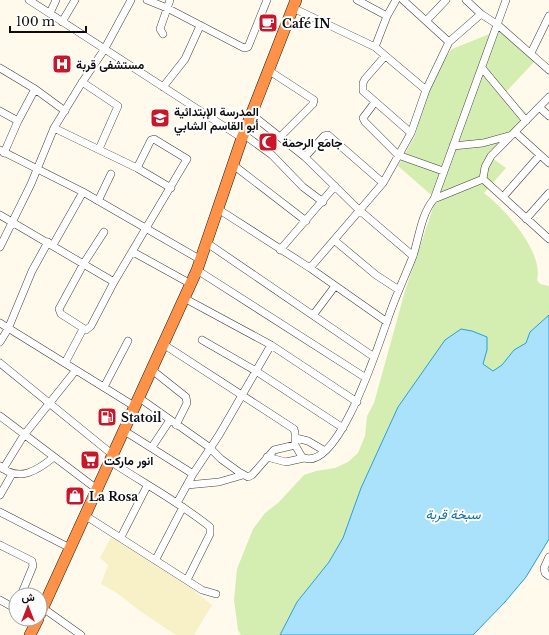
<svg xmlns="http://www.w3.org/2000/svg" width="549" height="635" font-family="'Libre Baskerville',Vazirmatn,serif">
  <style>
    .farmland { fill: #f8f1c8 }
    .green { fill: #d4edb1 }
    .water { fill: #aae2fc; stroke: #2a9eda }
    .lines { fill: none; stroke-linecap: round; stroke-linejoin: round }
    .minor-casing { stroke: #3f3f3f; stroke-width: 8 }
    .highway-casing { stroke: #1d1d1d; stroke-width: 12 }
    .minor { stroke: #fff; stroke-width: 7 }
    .highway { stroke: #ff9249; stroke-width: 11 }
    .labels { text-anchor: middle; dominant-baseline: central; stroke-width: 4; stroke-linejoin: round; paint-order: stroke }
    .poi-label { font-size: 12px; font-weight: bold; fill: #0c0c0c; stroke: #fff; text-anchor: start }
    .water-label { font-size: 13px; font-style: italic; fill: #0a6da9; stroke: #fff }
  </style>
  <rect width="100%" height="100%" fill="#fffaeb"/>
  <path class="farmland" d="M111 537 189 587 212 605 194 635H176L140 611 117 593 101 584 108 565 100 558Z"/>
  <path class="green" d="M502 29 535 61 506 92 528 115 492 158 506 168 484 193C505 209 544 252 537 280L540 284 549 286V315L530 332 526 343 514 350 502 365 493 371 483 364 487 350 435 356 398 407 361 488 343 538 329 562 297 602 280 635H241L238 630 234 600 237 569 253 529 265 513 279 502 304 475 316 471 335 468 348 462 358 453 365 436 367 416 374 403 405 291 434 205 441 200 429 193 398 166 415 136 426 94 441 63 452 49Z"/>
  <path class="water" d="M549 315V539L526 577 505 602 473 635H280L297 602 329 562 343 538 361 488 398 407 445 340 461 329 472 331 487 337V350L483 364 493 371 502 365 514 350 526 343 530 332Z"/>
  <g class="lines">
    <g class="minor-casing">
      <path id="minor" d="M29 0 242 138
        M147 0 167 8 244 48 248 47 267 0
        M357 0 387 16
        M403 0 449 42
        M466 0 481 14 498 25 549 70
        M293 8 375 47 426 90
        M50 13 56 0
        M426 21 446 0
        M62 22 75 0
        M163 34 160 29 170 0
        M375 47 387 16 396 0
        M531 53 549 16
        M385 56 365 79 363 83V91L411 133
        M0 68 35 89 65 111
        M482 68 526 121
        M268 70 314 100 313 104 280 137
        M82 82 118 106 99 149
        M163 87 185 59 200 26
        M375 102 363 118 365 122 398 155 443 171
        M539 107 549 116
        M0 111 18 121
        M251 114 305 157 358 209 413 256
        M54 128 137 168 171 188
        M516 133 549 163
        M243 134 272 155 303 187 323 202
        M453 146 483 143 512 135
        M0 150 83 192 201 260
        M4 153 18 121 35 89
        M305 157 324 136 328 135 383 183
        M232 164 306 221
        M483 179 485 167 491 156 549 97
        M483 179 549 239
        M503 197 540 155
        M434 199 483 179
        M98 201 111 174
        M218 209 310 268 387 322
        M0 215 114 282
        M526 219 549 193
        M104 232 84 263 59 309 61 314 86 330 91 326 114 282 187 159 154 139 151 140 137 168
        M334 240 376 275 399 290
        M207 243 374 357
        M53 245 83 192
        M0 247 31 184 54 128 81 84 104 50 131 0
        M280 250 335 186
        M133 252 191 284
        M310 268 383 183 411 133 426 90 449 42 481 14
        M197 270 366 378
        M184 298 271 345 357 402
        M314 314 335 286
        M0 323 134 406
        M202 340 256 371 343 428
        M0 342 8 329 32 271 48 242
        M163 344 294 429 295 433V445
        M0 363 113 455
        M65 363 83 329
        M152 370 186 397 187 403 176 425
        M104 387 128 341
        M138 397 209 447 221 459 239 472 248 477 252 475 274 450 295 445 302 457C339 477 382 333 391 310 398 291 406 274 413 256 419 238 421 214 434 199L506 0
        M0 416 98 490
        M123 430 193 474
        M296 438 308 441 325 451
        M152 447 170 420
        M267 457 286 462 304 458
        M110 461C143 483 179 502 210 527V534L187 580
        M0 466C19 483 38 470 54 457
        M3 469 24 435 76 370
        M187 485 219 482 243 475
        M0 495 12 474
        M177 503 193 474 219 435 271 345
        M0 512 70 548
        M86 516 202 590 216 594
        M121 537 147 486
        M0 545 32 561 33 566 21 595
        M549 557 544 568 545 573 549 576
        M156 559 183 507
        M0 600 16 609
        M43 608 81 635"/>
    </g>
    <g class="highway-casing">
      <path id="highway" d="M40 614 197 270 242 138 296 0
        M30 635 38 619"/>
    </g>
    <use href="#minor" class="minor"/>
    <use href="#highway" class="highway"/>
  </g>
  <defs>
    <g id="cafe-square" transform="scale(1)"><rect x="-9" y="-9" width="18" height="18" rx="4" fill="#c9172a" stroke="#fff"/><path d="M-5.5-4.5H6V0H3Q3 3.5 0 3.5H-2.5Q-5.5 3.5-5.5 0ZM3-3.2v2h1.7v-2ZM-6 4.5H4V6H-6Z" fill="#fff"/></g>
    <g id="hospital-square" transform="scale(1)"><rect x="-9" y="-9" width="18" height="18" rx="4" fill="#c9172a" stroke="#fff"/><path d="M-5-5h3v3.5h4V-5h3V5h-3V1.5h-4V5h-3Z" fill="#fff"/></g>
    <g id="school-square" transform="scale(1)"><rect x="-9" y="-9" width="18" height="18" rx="4" fill="#c9172a" stroke="#fff"/><path d="M0-5L7-2L0 1L-7-2ZM-4 1L0 2.5L4 1V4Q0 6-4 4Z" fill="#fff"/></g>
    <g id="mosque-square" transform="scale(1)"><rect x="-9" y="-9" width="18" height="18" rx="4" fill="#c9172a" stroke="#fff"/><path d="M3.5-4.9A6 6 0 1 0 3.5 4.9A5 5 0 1 1 3.5-4.9Z" fill="#fff"/></g>
    <g id="fuel-square" transform="scale(1)"><rect x="-9" y="-9" width="18" height="18" rx="4" fill="#c9172a" stroke="#fff"/><path d="M-5.5-6h7V0h2V4h1.3V-2.5L3-4.5l.8-.8L6-3V5H2.5V1h-1V6h-7ZM-4.2-4.7v3.2H.2V-4.7Z" fill="#fff"/></g>
    <g id="supermarket-square" transform="scale(1)"><rect x="-9" y="-9" width="18" height="18" rx="4" fill="#c9172a" stroke="#fff"/><path d="M-6-5.5h2.5l.6 2H6L4.5 2H-2.5L-4.4-4H-6ZM-1.5 3.2a1.3 1.3 0 1 0 .1 0ZM3 3.2a1.3 1.3 0 1 0 .1 0Z" fill="#fff"/></g>
    <g id="shop-square" transform="scale(1)"><rect x="-9" y="-9" width="18" height="18" rx="4" fill="#c9172a" stroke="#fff"/><path d="M-5-2.5h2.3a2.7 3.5 0 0 1 5.4 0H5L5.5 6h-11ZM-1.5-2.5h3a1.5 2.3 0 0 0-3 0Z" fill="#fff"/></g>
  </defs>
  <g fill-rule="evenodd">
    <use href="#cafe-square" x="268" y="23"/>
    <use href="#hospital-square" x="62" y="64"/>
    <use href="#school-square" x="160" y="118"/>
    <use href="#mosque-square" x="268" y="142"/>
    <use href="#fuel-square" x="107" y="417"/>
    <use href="#supermarket-square" x="90" y="460"/>
    <use href="#shop-square" x="75" y="496"/>
  </g>
  <g class="labels">
    <g class="poi-label">
      <text x="282" y="23">Café IN</text>
      <text x="76" y="64">مستشفى قربة</text>
      <text x="174" y="111">المدرسة الإبتدائية<tspan x="174" dy="14">أبو القاسم الشابي</tspan></text>
      <text x="282" y="142">جامع الرحمة</text>
      <text x="121" y="417">Statoil</text>
      <text x="104" y="460">انور ماركت</text>
      <text x="89" y="496">La Rosa</text>
    </g>
    <g class="water-label">
      <text x="453" y="514">سبخة قربة</text>
    </g>
  </g>
  <g transform="translate(28 607)"><circle r="19" fill="#ffffff" stroke="#9e9e9e"/>
  <path d="M0-3L7 15L0 10L-7 15Z" fill="#c9172a"/>
  <text y="-6" font-size="11" font-weight="bold" text-anchor="middle" fill="#0c0c0c">ش</text>
  </g>
  <path d="M10 26v6h76v-6" fill="none" stroke="#0c0c0c" stroke-width="2"/>
  <text x="16" y="26" font-size="12" fill="#0c0c0c" stroke="#ffffff" stroke-width="3" paint-order="stroke">100 m</text>
</svg>
